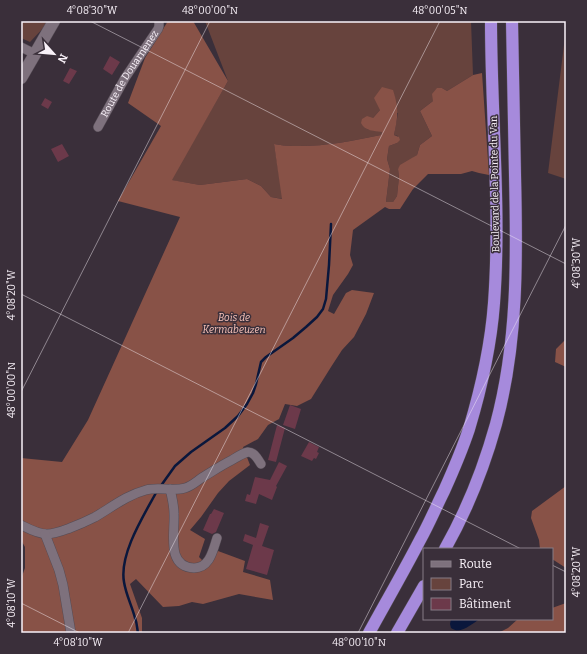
<svg xmlns="http://www.w3.org/2000/svg" width="587" height="654" font-family="Bitter,serif">
  <style>
    .green { fill: #67433d }
    .forest { fill: #885247 }
    .water { fill: #0a173c }
    .lines { fill: none; stroke-linecap: round; stroke-linejoin: round }
    .stream { stroke: #0a173c; stroke-width: 2.5 }
    .building { fill: #6c394a }
    .minor-casing { stroke: #554c55; stroke-width: 10 }
    .secondary-casing { stroke: #554c55; stroke-width: 13 }
    .trunk-casing { stroke: #554c55; stroke-width: 13 }
    .minor { stroke: #7e717d; stroke-width: 9 }
    .secondary { stroke: #7e717d; stroke-width: 12 }
    .trunk { stroke: #a68adc; stroke-width: 12 }
    .ticks { fill: none; stroke: #f9f2f9; stroke-width: 1; stroke-opacity: 0.45 }
    .labels { text-anchor: middle; dominant-baseline: central; stroke-width: 3; stroke-linejoin: round; paint-order: stroke }
    .street-label { font-size: 10px; fill: #f9f2f9; stroke: #3a2f3a }
    .park-label { font-size: 10px; font-style: italic; fill: #fac4ba; stroke: #3a2f3a }
    .neatline { fill: none; stroke: #f9f2f9; stroke-width: 1.5 }
    .ticks-label { font-size: 10px; text-anchor: middle; fill: #f9f2f9 }
  </style>
  <rect width="100%" height="100%" fill="#3a2f3a"/>
  <path class="green" d="M21 21H48L47 24 30 42 21 38Z
    M205 21H471L473 75 447 91 442 88 433 101 420 111 432 136 420 145 417 155 398 169 399 177 397 196 393 202H386L390 169 387 159 389 146 397 143 398 136 394 135 398 113 380 110 373 118 367 129 382 132 381 135C352 141 322 147 293 146 287 146 280 145 274 144L283 199 271 197 261 186 247 179 200 185 171 180 228 81Z
    M566 29V179L548 173Z"/>
  <path class="forest" d="M168 21H193L228 81 172 180 200 185 247 179 261 186 271 197 282 199 274 144C280 145 287 146 293 146 322 147 352 141 381 135L382 132C374 131 365 131 361 123L362 119 367 116 373 118 380 110 374 98 382 87 393 90C399 109 398 116 394 135L399 137 400 140 397 143 389 146 387 159 390 169 386 202H393L397 196 399 177 398 169 400 165 417 155 420 145 432 136 420 111 433 101 432 94 437 88H442L447 91 473 75 482 73 489 175 479 173 472 171 461 174H428L413 189 400 209H389L385 207 353 230 350 255 353 265 348 274 333 295 328 311 334 314 346 293 352 290 374 293 366 314 354 337 342 350 331 367 311 399 297 406 285 404 279 419 268 425 258 439 243 447 250 465 229 481 218 493 201 517 190 530 205 539 199 557 207 565 218 551 245 561 243 572 270 580 273 600 239 594 203 604 192 602 179 606 163 607 136 579 130 584 142 618V633H21V579L25 568V547L21 540V458L62 462 88 420 180 217 118 201 161 126 128 103 145 58Z
    M566 339V367L555 362 556 349Z
    M566 486V568L552 559V549H540L539 540 531 518 532 511Z
    M566 603V633H498L508 628 518 619H552V608Z"/>
  <path class="water" d="M451 619H480C471 624 461 635 451 628L450 624Z"/>
  <g class="lines">
    <path class="stream" d="M160 487 175 466 191 452 225 428 238 416 247 404 253 393 256 384 261 362 266 357 293 338 306 327 317 317 323 309 326 299 329 265 331 224
      M138 633C137 628 137 623 135 618 132 606 126 595 124 582 119 554 144 515 157 491"/>
  </g>
  <path class="building" d="M110 56 120 62 112 75 103 69Z
    M70 68 77 71 69 84 63 81Z
    M45 98 52 102 48 109 41 105Z
    M62 144 69 156 58 162 51 149Z
    M290 405 301 409 295 429 283 425Z
    M277 425 285 428 276 462 268 460Z
    M309 442 319 447 317 452 319 453 316 459 314 458 312 461 301 456Z
    M279 462 287 466 276 486 277 487 272 500 259 494 256 504 245 501 247 494 250 495 255 477 270 480Z
    M214 509 224 513 216 532 212 534 203 530 210 514H211Z
    M260 523 269 526 262 546 274 550 267 575 246 569 253 545 243 541 245 534 256 538Z"/>
  <g class="lines">
    <g class="minor-casing">
      <g id="minor">
        <path d="M21 47 35 54"/>
        <path id="s1" d="M98 127 125 78 158 29 159 26V21"/>
        <path d="M170 489C172 497 174 506 174 514 175 533 166 567 194 568 210 568 213 550 217 538"/>
        <path d="M21 525C29 529 38 534 47 534 55 534 62 531 70 528 78 525 87 521 95 517 112 507 127 495 146 490 159 486 172 492 185 488 192 486 197 481 203 477 213 471 222 465 232 460 237 457 243 453 248 452 255 452 258 460 261 464"/>
        <path d="M45 534 59 570 63 585 71 633"/>
      </g>
    </g>
    <g class="secondary-casing">
      <path id="secondary" d="M21 78 54 21"/>
    </g>
    <g class="trunk-casing">
      <path id="trunk" d="M445 549C467 510 484 467 496 424 518 343 517 257 515 175 514 124 513 72 512 21
        M369 633C386 602 404 571 420 540 429 524 436 507 444 491 453 471 462 450 469 429 481 389 491 344 494 303 501 209 491 115 491 21
        M397 633 424 586"/>
    </g>
    <use href="#minor" class="minor"/>
    <use href="#secondary" class="secondary"/>
    <use href="#trunk" class="trunk"/>
  </g>
  <path class="ticks" d="M90 21 566 264M21 294 521 549M21 392 210 21M552 565 566 572M21 603 80 633M128 633 440 21M358 633 566 225"/>
  <g class="labels">
    <g class="street-label">
      <text stroke="none"><textPath href="#s1" startOffset="62">Route de Douarnenez</textPath></text>
      <text transform="translate(495 184) rotate(-91)">Boulevard de la Pointe du Van</text>
    </g>
    <g class="park-label">
      <text x="234" y="318">Bois de<tspan x="234" dy="12">Kermabeuzen</tspan></text>
    </g>
  </g>
  <rect width="587" height="654" fill="none" stroke="#3a2f3a" stroke-width="44"/>
  <rect x="423" y="548" width="130" height="72" fill="#3a2f3a" stroke="#867d86"/>
  <rect x="431" y="561" width="20" height="6" fill="#7e717d" stroke="#867d86"/>
  <text x="459" y="568" font-size="12" fill="#f9f2f9">Route</text>
  <rect x="431" y="578" width="20" height="12" fill="#67433d" stroke="#867d86"/>
  <text x="459" y="588" font-size="12" fill="#f9f2f9">Parc</text>
  <rect x="431" y="598" width="20" height="12" fill="#6c394a" stroke="#867d86"/>
  <text x="459" y="608" font-size="12" fill="#f9f2f9">Bâtiment</text>
  <g transform="translate(54 54) rotate(117)" stroke="#3a2f3a" stroke-width="3" paint-order="stroke">
  <path d="M0-3L7 15L0 10L-7 15Z" fill="#f9f2f9"/>
  <text y="-6" font-size="11" font-weight="bold" text-anchor="middle" fill="#f9f2f9">N</text>
  </g>
  <rect x="22" y="22" width="543" height="610" class="neatline"/>
  <g class="ticks-label">
    <text x="92" y="14">4°08'30"W</text>
    <text x="210" y="14">48°00'00"N</text>
    <text x="440" y="14">48°00'05"N</text>
    <text transform="translate(576 263) rotate(-90)" y="4">4°08'30"W</text>
    <text transform="translate(11 295) rotate(-90)" y="4">4°08'20"W</text>
    <text transform="translate(11 390) rotate(-90)" y="4">48°00'00"N</text>
    <text transform="translate(576 572) rotate(-90)" y="4">4°08'20"W</text>
    <text transform="translate(11 603) rotate(-90)" y="4">4°08'10"W</text>
    <text x="78" y="646">4°08'10"W</text>
    <text x="359" y="646">48°00'10"N</text>
  </g>
</svg>
